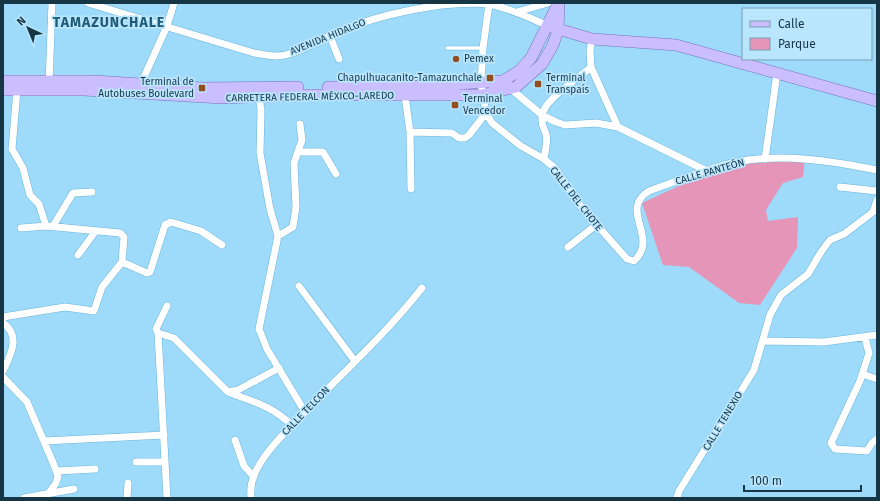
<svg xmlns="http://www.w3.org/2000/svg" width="880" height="501" font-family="'Fira Sans',sans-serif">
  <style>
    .green { fill: #e595b8 }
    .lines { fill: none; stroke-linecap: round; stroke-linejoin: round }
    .service-casing { stroke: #68b5dc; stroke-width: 4.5 }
    .minor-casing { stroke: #68b5dc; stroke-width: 8 }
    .primary-casing { stroke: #7672bd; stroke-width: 12 }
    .service { stroke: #fff; stroke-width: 3.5 }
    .minor { stroke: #fff; stroke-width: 7 }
    .primary { stroke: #cbbefe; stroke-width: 11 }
    .poi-dot { fill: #914e1f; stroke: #b9e5fd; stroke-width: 1.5 }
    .labels { text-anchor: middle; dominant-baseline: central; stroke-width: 3.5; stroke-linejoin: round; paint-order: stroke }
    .street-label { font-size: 10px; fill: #163646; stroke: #b9e5fd }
    .poi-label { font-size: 10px; fill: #163646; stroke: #b9e5fd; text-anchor: start }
    .district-label { font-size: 14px; font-weight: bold; letter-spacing: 1px; fill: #1f5b77; stroke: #b9e5fd }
  </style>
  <rect width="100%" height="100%" fill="#9edafa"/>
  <path class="green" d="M805 158 803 177 783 183 766 210 768 221 798 217 797 248 760 305 739 303 689 267 663 265 642 203 724 165Z"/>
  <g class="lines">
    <g class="service-casing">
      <path id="service" d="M447 48H483"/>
    </g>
    <g class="minor-casing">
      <path id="minor" d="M88 3 254 53C261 54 269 56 276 56 298 55 318 40 338 32 380 14 444 0 489 4 509 8 528 17 546 25
        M489 4 483 48 481 83 486 113 492 123 521 146 544 159 556 169 582 208 627 259 634 261C660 238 618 210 649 191 678 181 707 168 737 162 782 153 832 161 877 170
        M517 12 548 3
        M330 36 339 59
        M592 39 590 50 591 67 618 127 707 171
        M49 85 52 3
        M140 86 167 26 174 3
        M511 89 542 115 556 122 565 125 596 123 618 127
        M17 90 12 149 23 168 30 195 39 204 46 226
        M259 96 261 110 260 153 270 209 278 236 259 329 267 349 305 412
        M405 96 410 132 411 189
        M410 132 452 133 459 138H465L469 135 486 113
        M298 152H323L336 174
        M544 159C545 152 548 141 546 134 544 128 541 125 542 117 543 99 580 78 591 67
        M765 159 777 73
        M840 187 877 191
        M53 226 73 193 92 192
        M21 228 46 226 120 233 124 237 122 262
        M278 236 293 227 296 207 294 163 302 140 300 124
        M568 247 596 225
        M78 255 95 232
        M122 262 147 273 150 272 165 225 171 222 201 231 222 245
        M299 286 354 360
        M3 317 65 307 94 311 102 287 122 262
        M3 323C21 335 11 355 3 371
        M158 333 174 338 228 392 238 390 279 368
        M865 338 869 353 860 381 831 443 835 449 867 451 872 443 877 439
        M763 341 824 342 877 335
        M862 374 877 379
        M3 377 27 402 54 465 58 476 56 483 48 494 49 498
        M228 392C256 403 268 404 292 425
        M235 440 244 466 254 477
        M44 441 164 435
        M136 462H165
        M56 471 95 469
        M24 498 74 489
        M127 498 128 483
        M167 498 158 333 156 329 167 306
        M251 498C250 488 252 478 257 469 269 446 291 427 309 408 347 369 388 331 422 288
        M677 498 679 491 754 370 770 315 781 295 808 274 821 252 830 240 844 234 873 212 877 200"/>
    </g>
    <g class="primary-casing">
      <path id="primary" d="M551 27 592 39 676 45 877 101
        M3 81H94L202 88 298 87
        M328 87 425 86 503 81 519 71 531 58 558 4
        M3 90H84L222 98 301 95H482L516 87 542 64 553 45 558 30 559 3"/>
    </g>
    <use href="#service" class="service"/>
    <use href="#minor" class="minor"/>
    <use href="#primary" class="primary"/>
  </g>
  <g class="poi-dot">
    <circle cx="456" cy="59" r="4"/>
    <rect x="486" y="74" width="8" height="8" rx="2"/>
    <rect x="534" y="80" width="8" height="8" rx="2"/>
    <rect x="198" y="84" width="8" height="8" rx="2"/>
    <rect x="451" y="101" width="8" height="8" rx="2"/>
  </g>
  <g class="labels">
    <g class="street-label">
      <text transform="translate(328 37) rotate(-22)">AVENIDA HIDALGO</text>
      <text transform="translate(310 97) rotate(-1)">CARRETERA FEDERAL MÉXICO-LAREDO</text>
      <text transform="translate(710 172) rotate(-16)">CALLE PANTEÓN</text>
      <text transform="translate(576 199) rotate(52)">CALLE DEL CHOTE</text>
      <text transform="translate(306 411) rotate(-46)">CALLE TELCON</text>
      <text transform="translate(723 421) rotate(-59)">CALLE TENEXIO</text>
    </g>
    <g class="poi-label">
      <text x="464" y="59">Pemex</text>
      <text x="482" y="78" text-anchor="end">Chapulhuacanito-Tamazunchale</text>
      <text x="546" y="78">Terminal<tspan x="546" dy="12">Transpaís</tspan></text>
      <text x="194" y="82" text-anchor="end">Terminal de<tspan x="194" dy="12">Autobuses Boulevard</tspan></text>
      <text x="463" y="99">Terminal<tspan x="463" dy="12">Vencedor</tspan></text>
    </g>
    <g class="district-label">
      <text x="109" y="22">TAMAZUNCHALE</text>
    </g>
  </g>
  <rect width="880" height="501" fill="none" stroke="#163646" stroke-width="8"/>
  <rect x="742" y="8" width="130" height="52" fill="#b9e5fd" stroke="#789fb4"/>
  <rect x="750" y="21" width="20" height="6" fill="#cbbefe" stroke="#789fb4"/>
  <text x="778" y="28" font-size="12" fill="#163646">Calle</text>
  <rect x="750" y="38" width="20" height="12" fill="#e595b8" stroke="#789fb4"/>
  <text x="778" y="48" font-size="12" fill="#163646">Parque</text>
  <g transform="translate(28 28) rotate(316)" stroke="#b9e5fd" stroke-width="3" paint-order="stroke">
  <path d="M0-3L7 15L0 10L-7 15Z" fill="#163646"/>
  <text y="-6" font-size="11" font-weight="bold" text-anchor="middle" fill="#163646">N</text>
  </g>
  <path d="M744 485v6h117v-6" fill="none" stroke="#163646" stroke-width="2"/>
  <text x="750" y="485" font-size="12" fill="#163646" stroke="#b9e5fd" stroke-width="3" paint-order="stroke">100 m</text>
</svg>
